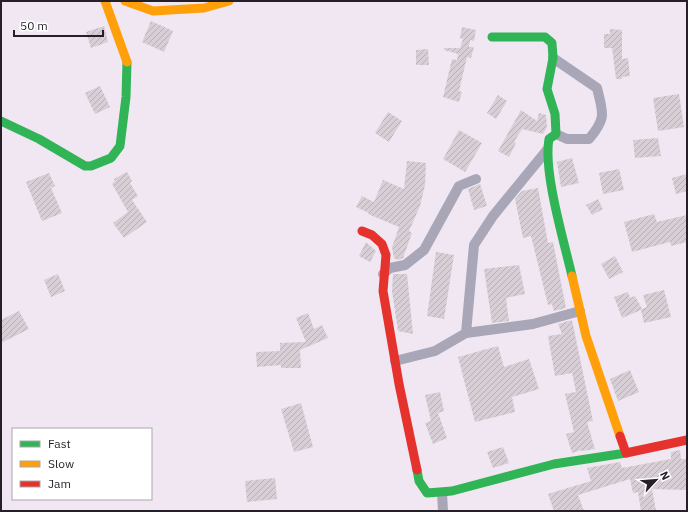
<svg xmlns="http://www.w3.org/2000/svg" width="688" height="512" font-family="'IBM Plex Sans',sans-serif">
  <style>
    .building { fill: url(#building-hatch) }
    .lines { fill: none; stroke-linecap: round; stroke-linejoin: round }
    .street { stroke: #a8a6b7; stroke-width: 10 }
    .fast { stroke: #30b455; stroke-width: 9 }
    .slow { stroke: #ff9f0a; stroke-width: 9 }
    .jam { stroke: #e5322d; stroke-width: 9 }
  </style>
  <defs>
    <pattern id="building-hatch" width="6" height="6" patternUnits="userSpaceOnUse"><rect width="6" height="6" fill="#d7ced6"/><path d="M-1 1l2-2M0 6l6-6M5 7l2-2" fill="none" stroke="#b8b0b8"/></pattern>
  </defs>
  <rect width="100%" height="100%" fill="#f0e7f3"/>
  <path class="building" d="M151 21 173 31 164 52 142 42Z
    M104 26 108 42 91 48 86 32Z
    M462 27 476 30 474 41 470 40 469 47H474L471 58 467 57 459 91 462 92 459 102 443 97 452 59 457 60 458 54 444 50V48H460L463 39 460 38Z
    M610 29 622 30V59L628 58 630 76 622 77V79H616L612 48H604V34H610Z
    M428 49 429 65H416V50Z
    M100 86 110 107 95 114 85 93Z
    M679 94 684 127 658 131 653 98Z
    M498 95 507 101 496 119 487 113Z
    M521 110 537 121 539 113 546 115 547 127 543 134 522 129 514 142 516 143 509 157 498 151Z
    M388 112 402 121 389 142 375 133Z
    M459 130 482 143 465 172 443 159Z
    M658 138 661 156 635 158 633 140Z
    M572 158 579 183 561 187 557 162Z
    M407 161 426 163 425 185 420 206 409 231 412 233 403 258 398 260 394 258 392 247 399 227 368 214 369 213 356 207 362 196 374 202 383 180 404 189Z
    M619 169 624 190 603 194 599 173Z
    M127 172 132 181 130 183 138 196 132 200 147 222 124 238 113 223 128 212 112 184 115 181 114 179Z
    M49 173 55 186 51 188 62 213 42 221 26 182Z
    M687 174V191L676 194 672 178Z
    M480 184 487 206 474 210 468 189Z
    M538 188 548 243 553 242 566 308 554 311 552 304 548 305 531 236 523 238 515 199 522 191Z
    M598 199 603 209 592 215 586 205Z
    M654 214 657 222 687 215V242L671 246 670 242 632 252 624 222Z
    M366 242 376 251 370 262 359 256Z
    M436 252 454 255 444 319 427 316Z
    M615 256 623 272 609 279 601 264Z
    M519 265 525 294 506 298 509 321 492 323 484 269Z
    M58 274 65 291 51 297 44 280Z
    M393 274H407L413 334 398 331 392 291Z
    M664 290 671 317 644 323 641 310 622 318 614 297 628 292 630 298 635 296 642 309 647 307 643 295Z
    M19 311 29 329 1 343V320Z
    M308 313 314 329 322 325 328 338 300 350 301 368H281V365L257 367 256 352 280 351V343L306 342 296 318Z
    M572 320 593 421 587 422 595 449 582 451 581 450 572 453 566 434 574 432 565 394 576 392 572 373 555 376 548 336 562 334 558 324Z
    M498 346 504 367 529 359 539 389 512 397 515 412 475 422 458 357Z
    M630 370 639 392 618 401 610 379Z
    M440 392 444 411 438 413 447 438 433 444 425 423 431 421 425 395Z
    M301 403 313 447 294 452 281 409Z
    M503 447 509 463 493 468 487 452Z
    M680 450 681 459H687V490L652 489 656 511H641L638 492 633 493 630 479 578 495 584 511H554L548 494 591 481 587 468 620 462 622 468 671 459V452Z
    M275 478 277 499 247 502 245 481Z"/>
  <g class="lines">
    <path class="street" d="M553 58 597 88C603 113 607 118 589 139H567L556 134
      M383 274 390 268 405 265 424 250 459 186 476 179
      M466 333 474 245 493 216 547 150
      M395 361 435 351 466 333 533 324 580 311
      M442 493 443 511"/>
    <path class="fast" d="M492 37H545L552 43 553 58 547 89 555 114 556 134 549 139C543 172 564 241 572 276
      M1 121 39 139 85 166H91L111 158 120 146 126 97 127 62
      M417 470 419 481 427 493 452 491 554 464 626 453"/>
    <path class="slow" d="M105 1 127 62
      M125 1 153 11 204 8 229 1
      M572 276 586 336 620 436"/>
    <path class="jam" d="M362 231 372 235 382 244 386 255 383 291 399 384 417 470
      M620 436 626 453 687 440"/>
  </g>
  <rect width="688" height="512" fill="none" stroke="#251f28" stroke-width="4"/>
  <rect x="12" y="428" width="140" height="72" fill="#ffffff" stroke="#a8a5a9"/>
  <rect x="20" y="441" width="20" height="6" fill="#30b455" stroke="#a8a5a9"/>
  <text x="48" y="448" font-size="12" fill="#251f28">Fast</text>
  <rect x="20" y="461" width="20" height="6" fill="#ff9f0a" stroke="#a8a5a9"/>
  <text x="48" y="468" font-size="12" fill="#251f28">Slow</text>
  <rect x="20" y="481" width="20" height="6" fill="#e5322d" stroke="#a8a5a9"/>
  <text x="48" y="488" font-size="12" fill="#251f28">Jam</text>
  <g transform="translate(656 480) rotate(64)" stroke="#ffffff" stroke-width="3" paint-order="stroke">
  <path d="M0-3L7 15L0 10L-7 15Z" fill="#251f28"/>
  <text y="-6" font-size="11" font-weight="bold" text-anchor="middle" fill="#251f28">N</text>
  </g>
  <path d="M14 30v6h89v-6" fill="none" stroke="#251f28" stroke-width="2"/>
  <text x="20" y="30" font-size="12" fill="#251f28" stroke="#ffffff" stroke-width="3" paint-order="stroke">50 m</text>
</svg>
